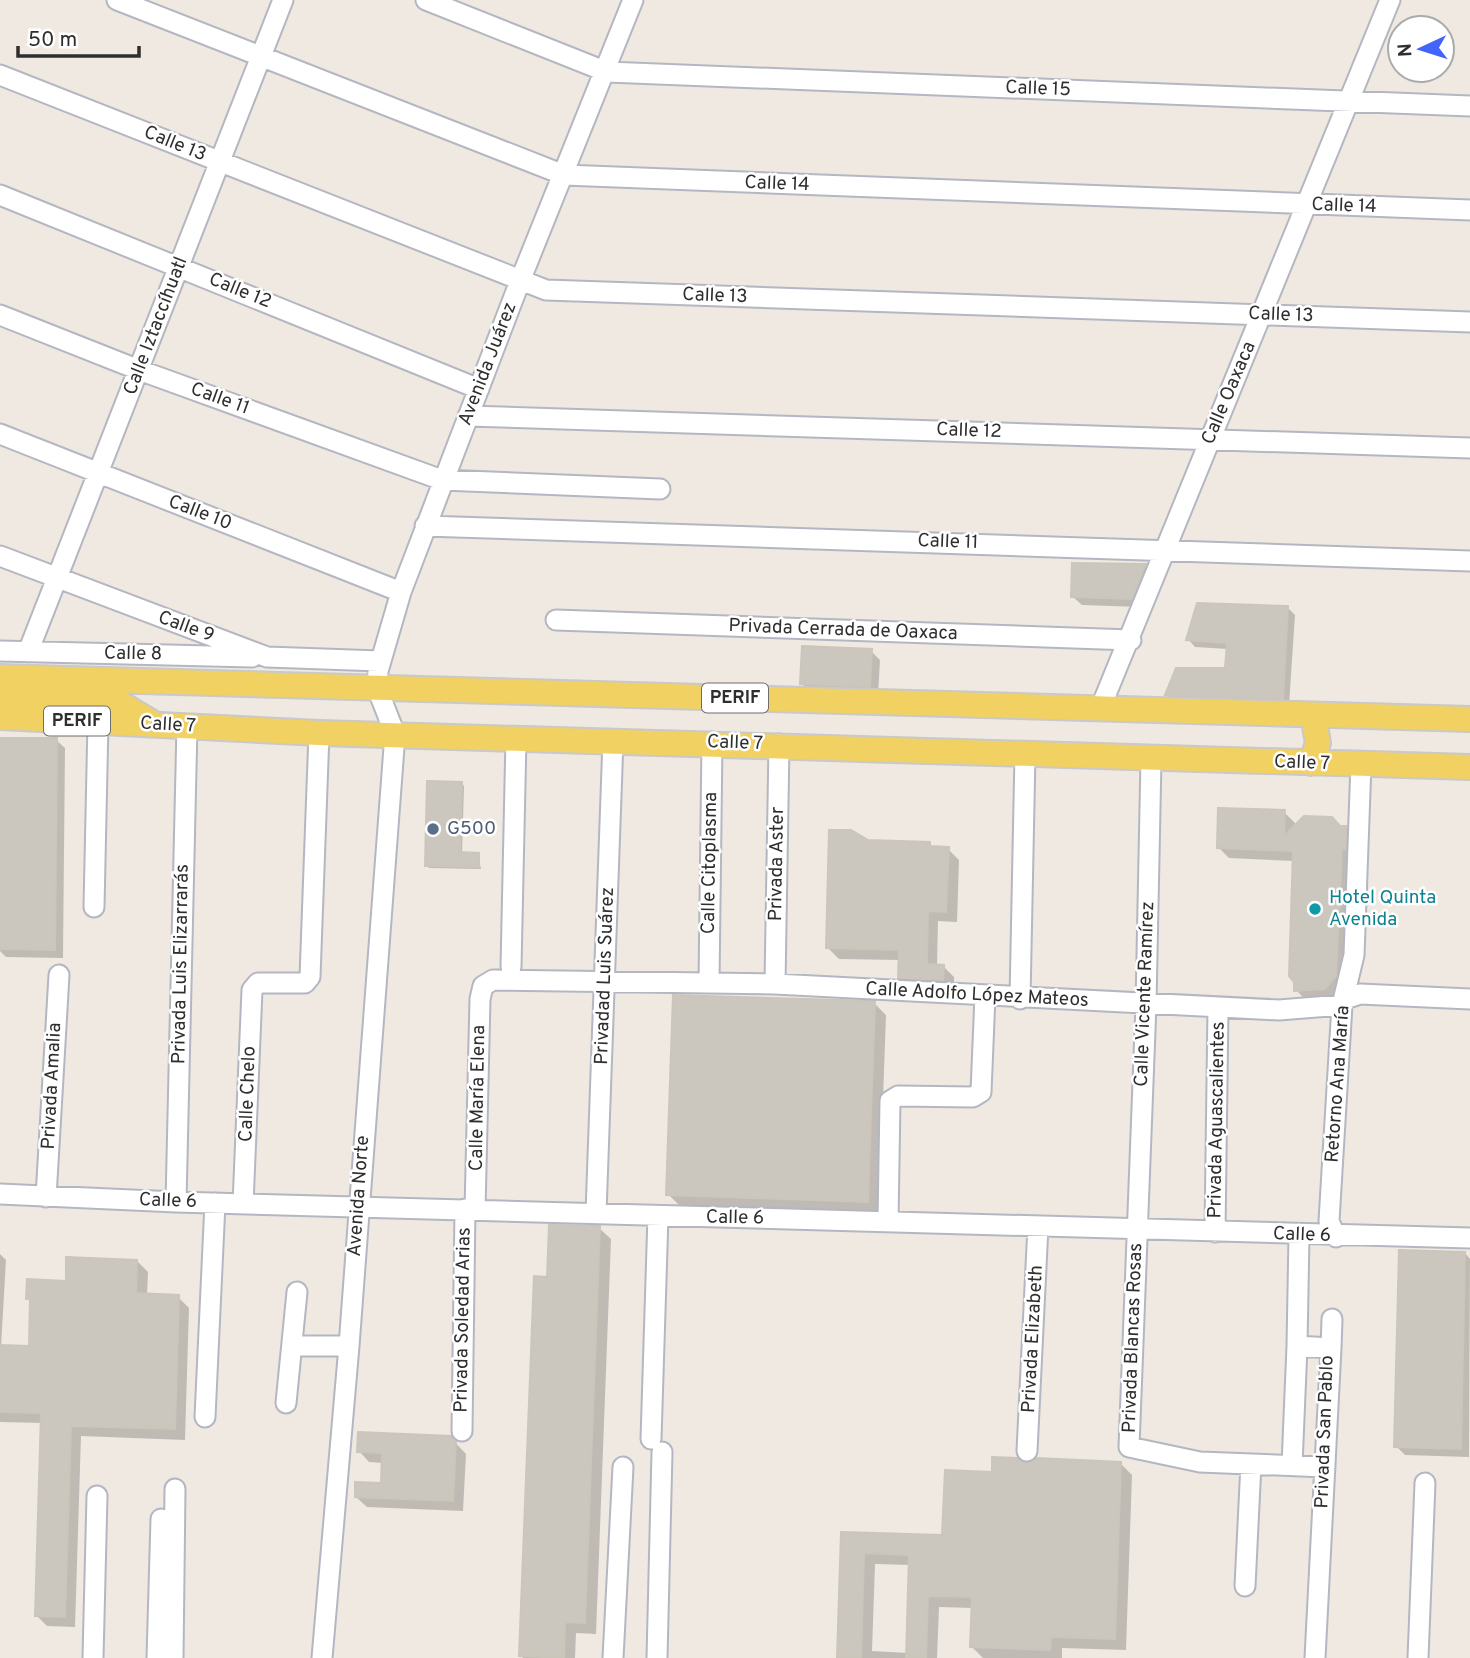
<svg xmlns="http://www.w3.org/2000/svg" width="1470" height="1658" font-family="Overpass,sans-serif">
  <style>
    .shadow { fill: #0003; fill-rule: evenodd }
    .building { fill: #cbc7bf; stroke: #cbc5ba; stroke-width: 2 }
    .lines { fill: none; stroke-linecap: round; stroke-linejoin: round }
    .minor-casing { stroke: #b4b7c1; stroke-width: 23 }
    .major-casing { stroke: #c9c9c9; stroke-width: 28 }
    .minor { stroke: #fff; stroke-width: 19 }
    .major { stroke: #f2d163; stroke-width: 24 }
    .service-dot { fill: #5c6f8a; stroke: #fff; stroke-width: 2.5 }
    .culture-dot { fill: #0f9aa8; stroke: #fff; stroke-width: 2.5 }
    .labels { text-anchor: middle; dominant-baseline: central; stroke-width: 5; stroke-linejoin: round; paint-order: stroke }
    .shield { fill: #fff; stroke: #6d6d6d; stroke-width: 2 }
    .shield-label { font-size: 18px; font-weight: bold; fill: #2e2e2e }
    .street-label { font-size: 19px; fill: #2e2e2e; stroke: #fff }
    .service-label { font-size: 19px; fill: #4e5e75; stroke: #fff; text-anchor: start }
    .culture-label { font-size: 19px; fill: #0d838f; stroke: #fff; text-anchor: start }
  </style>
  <rect width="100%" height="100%" fill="#efe9e1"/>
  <path class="shadow" d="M1074 564 1145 566 1154 574 1140 607 1082 605 1073 597Z
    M1287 607 1295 615 1289 705 1175 702 1167 695 1227 669 1228 649 1195 647 1188 639Z
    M871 651 880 660 878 695 810 692 802 684Z
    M0 739 56 740 65 748 63 958 6 957 0 951Z
    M461 783 464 786 462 854 478 855 481 869 429 868 426 865Z
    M1284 812 1295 823V827L1346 828 1357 839 1347 987 1336 999 1307 1001 1296 990 1294 861 1229 858 1218 847Z
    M867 842 929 844 933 848 948 849 959 860 957 922 938 921 937 966H943L954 977V991L911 988 900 977 901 960 839 959 828 948Z
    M874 1003 886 1015 879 1213 680 1206 668 1194Z
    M599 1228 611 1239 596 1634 576 1633 575 1658H523L521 1655 548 1279Z
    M1465 1253 1470 1259 1469 1457 1405 1455 1396 1446Z
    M0 1254 6 1260 1 1347 30 1348 32 1301 28 1298 137 1261 148 1272 147 1295 178 1297 189 1308 185 1440 81 1436 75 1627 47 1626 36 1615 42 1423 0 1422Z
    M450 1437 466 1454 463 1511 367 1507 356 1497 383 1485 384 1463 369 1462 359 1451Z
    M1120 1463 1132 1475 1126 1650 1062 1648V1658H983L972 1647 973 1608 939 1607 937 1658H838L843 1533 944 1537 994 1474 1027 1465ZM875 1564 911 1565 908 1653 872 1651Z"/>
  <path class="building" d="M1072 563 1146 564 1132 599 1071 597Z
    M1197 603 1288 606 1283 699 1165 695 1176 668H1225L1227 643 1186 640Z
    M802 646 872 649 870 687 800 684Z
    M0 738H57L55 950 0 949Z
    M427 781 462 782 460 852 479 853V867L425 866Z
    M1218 808 1285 810 1284 836 1304 816 1332 817 1340 826H1346V849H1342L1336 976 1325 989 1294 991V982L1289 976 1293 851 1217 848Z
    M829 830H851L868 840 930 842V846L949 847 946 912 928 911 927 964 944 965 943 980 898 978 899 950 826 948Z
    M673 995 875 1001 868 1202 666 1195Z
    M549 1225 600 1226 585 1623 565 1622 564 1658 519 1656 534 1276 547 1277Z
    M1399 1250 1465 1252 1461 1449 1394 1447Z
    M66 1257 137 1260 136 1293 179 1295 175 1429 71 1426 65 1617 35 1616 41 1413 0 1412V1345L29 1346 30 1299H26L27 1279 66 1281Z
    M358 1432 451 1436 456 1441 453 1501 355 1497V1482L381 1483 382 1453 357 1452Z
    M992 1457 1017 1458 1027 1463 1037 1458 1121 1462 1115 1639 1051 1637 1050 1650 970 1647 972 1597 928 1596 926 1658H906L909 1555 864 1553 861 1658H837L841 1532 942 1535 945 1470 992 1472Z"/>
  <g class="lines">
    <g class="minor-casing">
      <path id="minor" d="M117 0 564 175 1470 210
        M426 0 607 72 1470 106
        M0 75 546 290 1470 322
        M0 195 479 389
        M0 315 139 370 442 480 660 489
        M468 416 1470 448
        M0 434 401 592
        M425 526 1470 561
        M0 556 267 657 380 661
        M556 620 1131 640
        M0 651 252 657
        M28 652 283 0
        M1100 709 1390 0
        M1151 759 1146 1004 1129 1447 1200 1462 1325 1467
        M94 907 98 722
        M511 967 516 738
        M709 983 712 742
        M775 984 779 744
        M1020 999 1025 754
        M0 1194 176 1202 1470 1238
        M46 1197 59 975
        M176 1202 187 726
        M243 1204 252 990 258 983H305L310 977 319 733
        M475 1210 480 999 483 986 493 980 775 984 1279 1010 1342 1005 1348 998 1360 994 1470 999
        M596 1213 613 740
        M888 1221 890 1101 898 1096 973 1097 981 1092 985 996
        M1215 1232 1218 1007
        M1299 1235 1297 1346 1331 1348 1315 1658
        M1336 1237 1329 1221 1342 1005 1354 955 1361 764
        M292 1346H349
        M1331 1348 1332 1319
        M286 1403 297 1292
        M205 1417 215 1203
        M462 1431 465 1209
        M651 1439 658 1216
        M1027 1451 1038 1226
        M1292 1465 1297 1346
        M1245 1586 1251 1464
        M93 1658 97 1496
        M157 1658 161 1519
        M173 1658 175 1489
        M322 1658 349 1346 395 734 377 688 378 671 401 592 520 281 633 0
        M613 1658 623 1467
        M657 1658 662 1452
        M1418 1658 1425 1483"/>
    </g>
    <g class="major-casing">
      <path id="major" d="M0 677 1470 719
        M0 694 89 697 121 704 151 722
        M0 717 319 733 1470 767
        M1311 763 1318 743 1313 715"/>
    </g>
    <use href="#minor" class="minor"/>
    <use href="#major" class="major"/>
  </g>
  <circle class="service-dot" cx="433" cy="829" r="7"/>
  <circle class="culture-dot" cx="1315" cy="909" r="7"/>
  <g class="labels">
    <g class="shield">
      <rect x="702" y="683.5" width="66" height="29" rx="5"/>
      <rect x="44" y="706.5" width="66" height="29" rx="5"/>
    </g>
    <g class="shield-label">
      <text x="735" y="698">PERIF</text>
      <text x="77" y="721">PERIF</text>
    </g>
    <g class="street-label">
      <text transform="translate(1038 89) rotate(2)">Calle 15</text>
      <text transform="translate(175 144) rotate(22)">Calle 13</text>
      <text transform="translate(777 184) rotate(2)">Calle 14</text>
      <text transform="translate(1344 206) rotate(2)">Calle 14</text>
      <text transform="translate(240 291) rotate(22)">Calle 12</text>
      <text transform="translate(715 296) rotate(2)">Calle 13</text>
      <text transform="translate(1281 315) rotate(2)">Calle 13</text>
      <text transform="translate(156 326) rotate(-69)">Calle Iztaccíhuatl</text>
      <text transform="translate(488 364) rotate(-69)">Avenida Juárez</text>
      <text transform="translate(1229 393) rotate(-67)">Calle Oaxaca</text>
      <text transform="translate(220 399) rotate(20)">Calle 11</text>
      <text transform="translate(969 431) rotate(2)">Calle 12</text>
      <text transform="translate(200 513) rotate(21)">Calle 10</text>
      <text transform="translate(948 542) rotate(2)">Calle 11</text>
      <text transform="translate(186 627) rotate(20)">Calle 9</text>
      <text transform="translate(843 630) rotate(2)">Privada Cerrada de Oaxaca</text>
      <text transform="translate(133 654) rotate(1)">Calle 8</text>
      <text transform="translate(168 725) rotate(3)">Calle 7</text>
      <text transform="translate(735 743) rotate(2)">Calle 7</text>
      <text transform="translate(1302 763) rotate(2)">Calle 7</text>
      <text transform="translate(710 863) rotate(-89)">Calle Citoplasma</text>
      <text transform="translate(777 864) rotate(-89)">Privada Aster</text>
      <text transform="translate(181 964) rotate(-89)">Privada Luis Elizarrarás</text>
      <text transform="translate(605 976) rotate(-88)">Privadad Luis Suárez</text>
      <text transform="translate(1145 994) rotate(-88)">Calle Vicente Ramírez</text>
      <text transform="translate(977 995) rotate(3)">Calle Adolfo López Mateos</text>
      <text transform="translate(1338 1084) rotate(-86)">Retorno Ana María</text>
      <text transform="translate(52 1086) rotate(-87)">Privada Amalia</text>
      <text transform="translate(248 1094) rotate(-88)">Calle Chelo</text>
      <text transform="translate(478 1098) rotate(-89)">Calle María Elena</text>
      <text transform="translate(1217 1120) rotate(-89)">Privada Aguascalientes</text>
      <text transform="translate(359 1196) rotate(-86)">Avenida Norte</text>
      <text transform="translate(168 1201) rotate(2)">Calle 6</text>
      <text transform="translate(735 1218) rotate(1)">Calle 6</text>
      <text transform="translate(1302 1235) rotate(2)">Calle 6</text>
      <text transform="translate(463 1320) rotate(-89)">Privada Soledad Arias</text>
      <text transform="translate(1133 1338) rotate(-88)">Privada Blancas Rosas</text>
      <text transform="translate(1033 1339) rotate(-87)">Privada Elizabeth</text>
      <text transform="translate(1325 1432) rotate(-88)">Privada San Pablo</text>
    </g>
    <g class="service-label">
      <text x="447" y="829">G500</text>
    </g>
    <g class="culture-label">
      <text x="1329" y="898">Hotel Quinta<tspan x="1329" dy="22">Avenida</tspan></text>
    </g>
  </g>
  <g transform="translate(1421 49) rotate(266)"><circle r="33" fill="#ffffff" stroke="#ababab" stroke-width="2"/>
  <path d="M0-5L12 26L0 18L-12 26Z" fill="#4264fb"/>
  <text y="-10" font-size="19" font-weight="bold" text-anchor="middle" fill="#2e2e2e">N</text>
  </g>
  <path d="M18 46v10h121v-10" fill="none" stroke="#2e2e2e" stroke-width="3.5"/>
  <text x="28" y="46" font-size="21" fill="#2e2e2e" stroke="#ffffff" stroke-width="5" paint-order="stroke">50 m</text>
</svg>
